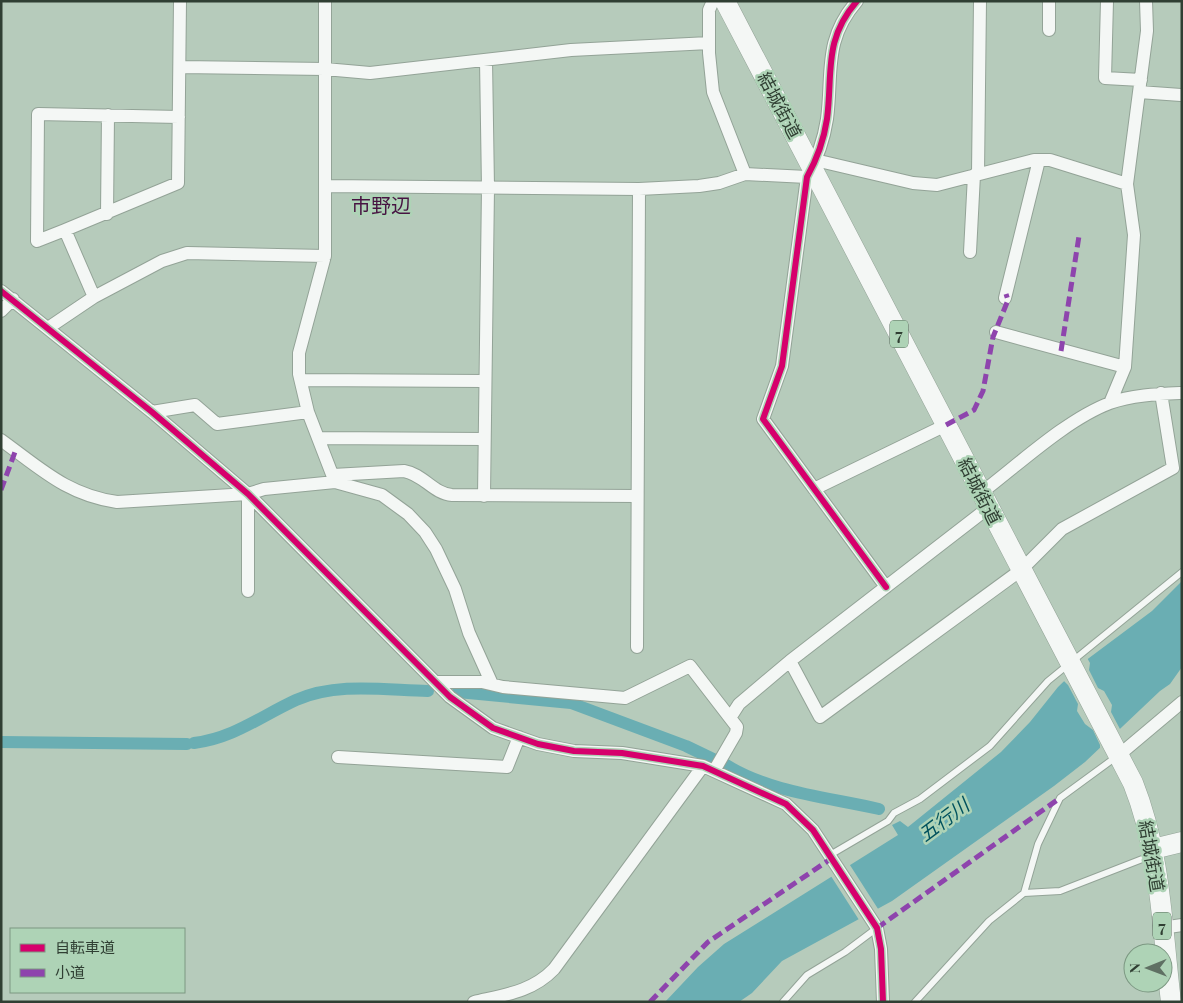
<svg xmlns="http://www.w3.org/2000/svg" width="1183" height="1003" font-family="'Playfair Display','Noto Sans JP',serif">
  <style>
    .water { fill: #6aaeb3 }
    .pier { fill: #b6cbbb }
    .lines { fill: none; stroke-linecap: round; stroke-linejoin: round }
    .canal { stroke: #6aaeb3; stroke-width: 12 }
    .lane-casing { stroke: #93a397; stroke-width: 8 }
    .street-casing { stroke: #93a397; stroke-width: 14 }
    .primary-casing { stroke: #93a397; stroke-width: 21 }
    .lane { stroke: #f4f7f5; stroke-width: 6 }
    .street { stroke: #f4f7f5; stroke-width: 12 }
    .primary { stroke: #f4f7f5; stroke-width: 20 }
    .quiet { stroke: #8e44ad; stroke-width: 5; stroke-dasharray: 10 5; stroke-linecap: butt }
    .cycleway-casing { stroke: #aed3b6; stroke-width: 9 }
    .cycleway { stroke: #d6006c; stroke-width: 6 }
    .labels { text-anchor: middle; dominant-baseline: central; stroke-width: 5; stroke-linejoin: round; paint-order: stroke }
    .shield { fill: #aed3b6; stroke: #566b5a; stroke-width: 1 }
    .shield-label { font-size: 16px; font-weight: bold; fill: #303f33 }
    .street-label { font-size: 18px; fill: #303f33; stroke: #aed3b6 }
    .water-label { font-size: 19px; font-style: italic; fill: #00525e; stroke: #aed3b6 }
    .quarter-label { font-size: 20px; fill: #471442; stroke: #aed3b6 }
  </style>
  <rect width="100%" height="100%" fill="#b6cbbb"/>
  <path class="water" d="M1182 581V667L1170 684 1160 691 1085 762 1054 786 892 901 782 961 752 993 739 1002H665L698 967 724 944 898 835 892 825 900 821 908 827 1001 752 1030 722 1058 687 1085 661 1152 611Z"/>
  <path class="pier" d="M1086 656 1090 663 1089 670 1098 688 1104 691 1112 705 1111 712 1121 731 1100 751V745L1093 730 1085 724 1077 711 1078 704 1068 685 1062 679Z
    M848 862 880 912 861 923 829 873Z"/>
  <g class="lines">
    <path class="canal" d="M458 692 571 703 686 746 713 759
      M1 742 187 744
      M194 743C234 738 261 716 296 700 337 682 384 690 428 691
      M726 765C772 793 827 797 879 809"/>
    <g class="lane-casing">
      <path id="lane" d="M830 855 888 821 894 813 920 799 990 746 1048 681 1182 572
        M1024 893 1038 844 1060 798 1116 757
        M783 1002 807 975 845 952 877 928
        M915 1002 989 921 1024 893 1060 891 1150 856"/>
    </g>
    <g class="street-casing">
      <path id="street" d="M325 1V256L299 353V374L308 412 335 482
        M713 1 709 10V53L713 92 745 174
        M857 1C823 40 833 73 827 119 824 139 817 159 807 177L782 366 763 419 886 587
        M1049 1V30
        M1107 1 1105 78 1141 80
        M180 67 325 69 370 73 571 50 709 43
        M1139 92 1181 95
        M815 160 913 183 937 185 1034 160H1050L1127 184
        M978 173 980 1
        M325 186 639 189 699 186 719 183 745 174 807 177
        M107 214 108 115
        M65 230 37 241 38 114 179 117
        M970 252 974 175
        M1 291 152 412 248 494 450 697 493 728 538 744 574 751 622 753 703 766 786 804 813 830 877 928 881 949 883 1002
        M94 297 65 230 178 183 180 1
        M1005 298 1039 160
        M1 311 13 299
        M48 328 94 297 162 261 187 253 325 256
        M996 332 1125 367
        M301 380 485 381
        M1110 403 1125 367 1134 235 1127 184 1147 31 1146 1
        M152 412 195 405 217 424 308 412
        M318 438 484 439
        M1 440C40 468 67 495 117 502L248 494 264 489 335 482 382 495 408 514 425 532 436 549 455 589 469 633 492 684
        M333 475 404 471C423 474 434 494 452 495L637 496
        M814 489 946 425
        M981 493C1018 465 1067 419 1110 403 1131 395 1159 394 1182 393
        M248 494V591
        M484 496 488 188 486 60
        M637 647 639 189
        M790 661 820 717 1021 570 1062 529 1173 468 1161 393
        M435 682H482L503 687 625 698 690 666 737 727 736 733 714 771
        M730 718 739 704 790 661 988 508
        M1119 755 1182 702
        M338 757 507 767 519 737
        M1162 928 1182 925
        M474 1002C504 995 532 992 554 969L703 766"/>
    </g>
    <g class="primary-casing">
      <path id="primary" d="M725 1 1133 783C1161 853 1162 928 1171 1002
        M1153 849 1182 842"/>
    </g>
    <use href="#lane" class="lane"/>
    <use href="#street" class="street"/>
    <use href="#primary" class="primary"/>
    <path class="quiet" d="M1061 351 1079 236
      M946 425 974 410 983 391 993 337 1008 300 1006 294
      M1 490 15 452
      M877 928 1060 798
      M650 1002 708 942 832 858"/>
    <g class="cycleway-casing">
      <path id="cycleway" d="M857 1C823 40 833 73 827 119 824 139 817 159 807 177L782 366 763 419 886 587
        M1 291 152 412 248 494 450 697 493 728 538 744 574 751 622 753 703 766 786 804 813 830 877 928 881 949 883 1002"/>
    </g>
    <use href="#cycleway" class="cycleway"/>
  </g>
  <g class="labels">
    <g class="shield">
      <rect x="890" y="320.5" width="18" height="27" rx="4"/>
      <rect x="1153" y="912.5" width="18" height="27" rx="4"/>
    </g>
    <g class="shield-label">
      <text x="899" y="334">7</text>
      <text x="1162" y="926">7</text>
    </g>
    <g class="street-label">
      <text transform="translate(780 105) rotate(62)">結城街道</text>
      <text transform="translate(980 491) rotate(63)">結城街道</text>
      <text transform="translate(1152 856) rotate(80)">結城街道</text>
    </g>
    <g class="water-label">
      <text transform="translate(943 819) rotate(-37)">五行川</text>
    </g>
    <g class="quarter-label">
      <text x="381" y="204">市野辺</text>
    </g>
  </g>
  <rect width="1183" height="1003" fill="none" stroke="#303f33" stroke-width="5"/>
  <rect x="10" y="928" width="175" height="65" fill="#aed3b6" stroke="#7c9882"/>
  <rect x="20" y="944" width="25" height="8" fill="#d6006c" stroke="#7c9882"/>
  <text x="55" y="953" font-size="15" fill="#303f33">自転車道</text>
  <rect x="20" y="969" width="25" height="8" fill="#8e44ad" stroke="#7c9882"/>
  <text x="55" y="978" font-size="15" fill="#303f33">小道</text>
  <g transform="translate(1148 968) rotate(269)"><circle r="24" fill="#aed3b6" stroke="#7c9882"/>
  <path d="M0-4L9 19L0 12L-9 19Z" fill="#5f7063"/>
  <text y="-8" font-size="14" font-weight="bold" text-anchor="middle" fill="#303f33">N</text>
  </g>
</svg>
